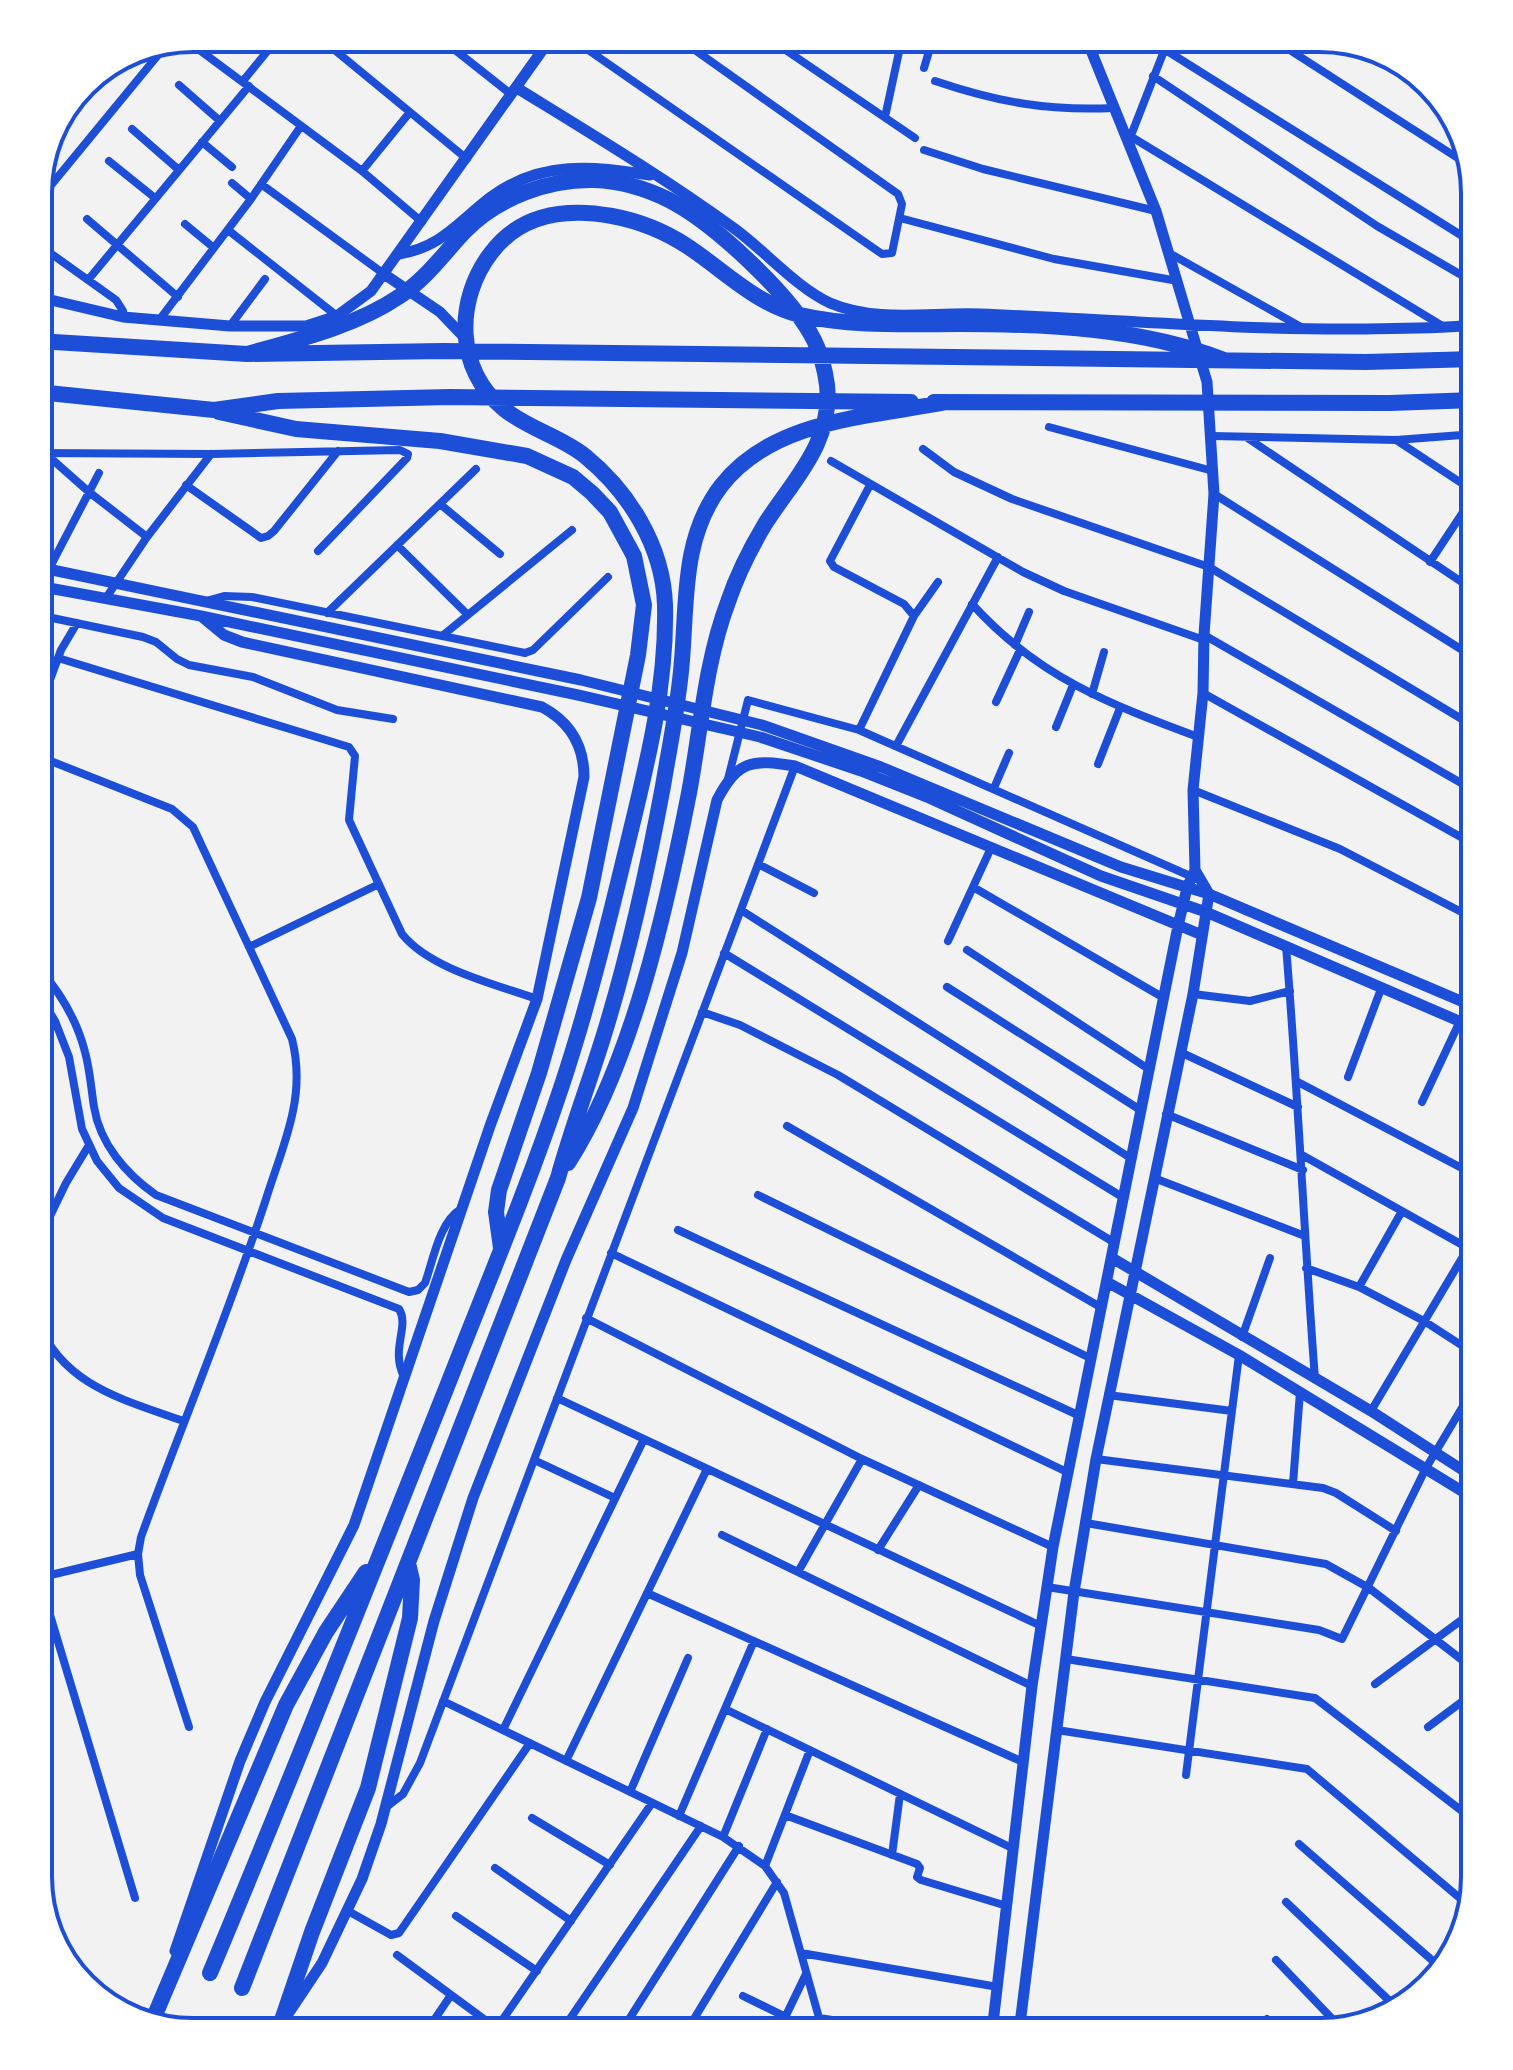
<svg xmlns="http://www.w3.org/2000/svg" width="1513" height="2070" font-family="'PT Sans Narrow',sans-serif">
  <style>
    .lines { fill: none; stroke-linecap: round; stroke-linejoin: round }
    .minor { stroke: #1d4ed8; stroke-width: 8 }
    .tertiary { stroke: #1d4ed8; stroke-width: 11 }
    .motorway { stroke: #1d4ed8; stroke-width: 16 }
    .rim { fill: none; stroke: #1d4ed8; stroke-width: 4 }
  </style>
  <rect width="100%" height="100%" fill="#f2f2f2"/>
  <g class="lines">
    <path class="minor" d="M320 38 467 159
      M440 38 512 95
      M571 38 882 254 892 253 902 204 898 194 678 38
      M768 38 915 138
      M887 38 902 47
      M980 38 1050 49 1090 50
      M1271 38 1467 164
      M186 40 362 171 422 222
      M1164 49 1475 244
      M1397 67 1400 61
      M924 68 933 38
      M1153 76 1377 226 1475 283
      M243 81 278 38
      M935 81C997 102 1047 111 1113 108
      M179 85 220 121
      M885 117 902 38
      M132 129 179 170
      M1130 136 1444 327
      M1130 138 1169 38
      M202 142 232 167
      M924 150 983 169 1156 211
      M109 161 155 198
      M362 171 410 112
      M232 183 251 199
      M261 184 384 274
      M38 201 163 49
      M900 218 1054 259 1178 281
      M87 219 178 297
      M185 224 214 248
      M228 230 337 316
      M46 250 116 300 123 311V317
      M1169 253 1301 327
      M88 280 249 86
      M160 319 251 199 301 126
      M230 326 265 279
      M1049 427 1213 471
      M1212 436 1396 440 1475 434
      M1246 437 1475 591
      M1396 440 1475 492
      M923 449 954 472 1012 499 1209 567 1475 727
      M38 453 211 454 400 450 408 454 407 458 318 551
      M831 461 1023 572 1064 591 1204 640
      M38 467 46 454 89 492 147 537
      M186 485 261 538 268 536 274 531 338 451
      M1214 494 1475 658
      M440 504 500 554
      M397 545 467 614
      M1430 562 1475 494
      M49 569 99 473
      M106 598 147 537 211 454
      M206 601 224 596 252 597 525 653 533 650 608 577
      M972 604C1038 677 1109 704 1198 737
      M327 613 476 469
      M38 615 143 637 156 642 177 659 189 665 253 677 337 710 393 719
      M914 616 938 582
      M1204 635 1475 791
      M442 636 572 530
      M1015 645 1029 612
      M58 658 349 747 355 756 349 820 402 934C430 969 495 984 537 999
      M38 662 47 636V617
      M1203 693 1475 845
      M1092 694 1104 652
      M996 702 1020 650
      M38 712 61 650 77 623
      M1056 727 1073 685
      M859 730 914 616 904 604 834 567 830 561 870 485
      M896 746 998 557
      M38 756 172 809 193 827 292 1039C298 1063 298 1087 293 1111 287 1141 275 1170 266 1199 229 1313 182 1424 141 1537L138 1554 140 1575 189 1727
      M1098 764 1120 708
      M728 779 748 700 859 730 1197 879
      M994 788 1009 753
      M1193 790 1340 849 1475 919
      M758 864 814 893
      M973 887 1164 998
      M741 910 1132 1159
      M948 941 991 848
      M1286 946C1298 1091 1304 1235 1315 1379
      M249 947 379 884
      M967 950 1150 1070
      M724 953 1124 1198
      M38 967C60 992 77 1020 85 1052 90 1070 91 1088 94 1107 100 1144 126 1174 156 1195L409 1292 418 1290 425 1283C433 1261 439 1222 461 1209
      M947 987 1142 1111
      M38 993 55 1021 69 1057 82 1129 97 1161 119 1188 163 1218 399 1309C410 1326 390 1349 404 1377
      M1193 994 1250 1001 1290 991
      M702 1012 740 1025 838 1075 1115 1243
      M1180 1052 1298 1107
      M1348 1077 1381 989
      M1296 1081 1475 1175
      M1422 1102 1460 1021
      M1166 1114 1303 1170
      M787 1126 1102 1308
      M1302 1155 1475 1252
      M1154 1178 1305 1236
      M758 1195 1092 1359
      M678 1230 1080 1416
      M38 1241 66 1183 89 1145
      M611 1253 1069 1473
      M1306 1268 1359 1287 1424 1321 1475 1354
      M1359 1287 1402 1211
      M586 1318 862 1459 1053 1547
      M38 1322C63 1386 125 1400 183 1421
      M1242 1337 1270 1258
      M1108 1395 1232 1411
      M557 1398 1041 1626
      M1371 1411 1468 1248
      M1096 1459 1323 1488 1336 1493 1396 1531
      M534 1460 615 1498
      M1293 1484 1300 1392
      M1086 1523 1326 1564 1369 1588 1475 1670
      M722 1535 1032 1686
      M878 1550 919 1485
      M798 1572 862 1459
      M38 1575 135 1898
      M38 1578 138 1554
      M1047 1587 1319 1630 1342 1639 1426 1468 1475 1386
      M647 1593 1023 1762
      M1066 1659 1315 1698 1475 1821
      M1375 1684 1475 1610
      M443 1701 723 1837 765 1866 784 1893 823 2032
      M725 1709 1014 1849
      M1428 1727 1475 1692
      M503 1730 644 1439
      M1057 1730 1307 1769 1468 1905
      M566 1761 707 1469
      M1186 1775 1239 1355
      M630 1792 688 1658
      M385 1808 403 1794 420 1763 795 766
      M785 1815 917 1864 920 1868 917 1877 921 1880 1007 1906
      M679 1816 754 1641
      M532 1818 610 1865
      M723 1837 767 1729
      M1299 1844 1441 1968
      M892 1855 900 1794
      M765 1866 810 1750
      M495 1868 571 1921
      M1286 1902 1399 2010
      M348 1911 391 1935 399 1933 530 1743
      M456 1916 537 1971
      M801 1953 998 1987
      M397 1955 496 2028
      M1276 1960 1340 2027
      M743 1996 786 2017
      M819 2018 911 2032
      M1267 2019 1277 2032
      M426 2032 451 1995
      M494 2032 652 1803
      M561 2032 701 1826
      M621 2032 739 1846
      M686 2032 777 1882
      M778 2032 806 1974"/>
    <path class="tertiary" d="M517 88C590 133 665 178 735 229 765 251 797 288 830 303 876 323 931 312 980 314 1107 319 1233 330 1360 329 1399 328 1437 329 1475 325
      M399 254C442 247 458 222 491 197 541 160 593 166 650 175
      M384 274 440 312 464 337
      M38 297 123 317 230 326H306L337 316 371 291 551 38
      M38 567 581 680 762 725 881 767 1121 867 1209 894 1475 1007
      M38 586 201 616 578 695 760 737 861 771 929 798 1101 876 1206 912 1475 1028
      M1112 1258 1371 1411 1475 1478
      M1107 1282 1239 1355 1475 1499
      M175 1951 240 1761 265 1702 354 1525 490 1126 537 999 584 777C584 745 570 722 542 707L242 642 224 635 201 616
      M276 2032 322 1963 362 1879 381 1824 434 1621 473 1498 566 1260 633 1108 682 953 717 800C738 760 752 759 795 766L1202 935
      M992 2032 1032 1686 1053 1547 1178 926 1187 888 1195 870 1193 790 1203 693 1204 635 1214 494 1207 382 1156 211 1086 38
      M1019 2032 1074 1592 1096 1459 1193 994 1209 894 1195 870"/>
    <path class="motorway" d="M38 341 247 354 443 351 1366 362 1475 359
      M247 354C298 340 356 326 400 296 427 278 444 253 466 230 499 197 549 179 594 180 620 181 647 189 669 200 714 223 792 296 814 340 821 354 825 370 827 385 833 443 793 480 765 524 750 549 737 575 728 602 705 663 701 729 689 793 666 910 632 1063 568 1163
      M38 392 214 410 278 401 450 397 911 402
      M934 402 1390 403 1475 400
      M219 412 296 429 440 441 527 456 573 477 592 493 610 512 634 556 644 605 638 655 589 898 539 1073 499 1190 496 1212 501 1248
      M210 1973C291 1780 368 1584 446 1389 485 1289 527 1190 561 1088 588 1007 608 925 628 842 647 764 667 686 665 605 663 546 629 492 585 456 560 436 528 429 504 409 455 370 455 300 491 253 521 213 567 208 612 216 639 221 664 231 687 246 725 271 754 303 800 315 851 327 908 324 960 324 1049 324 1142 328 1224 360
      M242 1988 558 1178C572 1127 591 1078 606 1028 630 949 648 867 663 786 670 744 679 702 682 660 687 600 682 537 721 486 772 420 867 417 942 403
      M282 2020 312 1932 368 1788 410 1618 412 1580 408 1563
      M152 2022 286 1705 326 1632 366 1572"/>
  </g>
  <path d="M0 0H1513V2070H0ZM193 52H1320A141 141 0 0 1 1461 193V1877A141 141 0 0 1 1320 2018H193A141 141 0 0 1 52 1877V193A141 141 0 0 1 193 52Z" fill="#fff" fill-rule="evenodd"/>
  <path class="rim" d="M193 52H1320A141 141 0 0 1 1461 193V1877A141 141 0 0 1 1320 2018H193A141 141 0 0 1 52 1877V193A141 141 0 0 1 193 52Z"/>
</svg>
